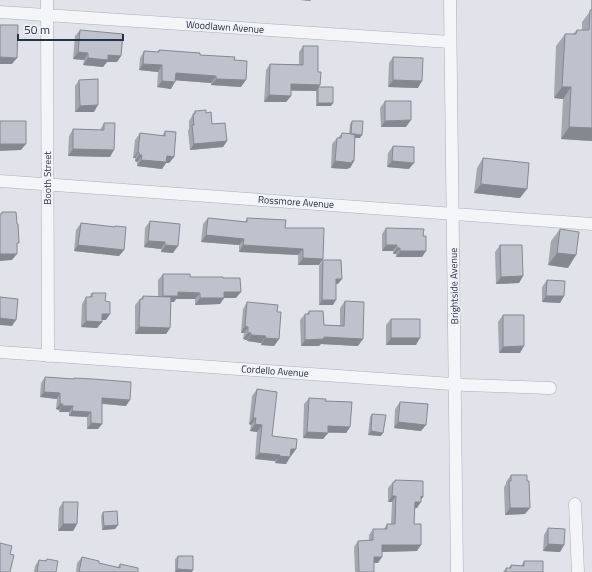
<svg xmlns="http://www.w3.org/2000/svg" width="592" height="572" font-family="'Titillium Web',sans-serif">
  <style>
    .lines { fill: none; stroke-linecap: round; stroke-linejoin: round }
    .street-casing { stroke: #a9aeb8; stroke-width: 13 }
    .street { stroke: #f4f5f8; stroke-width: 12 }
    .wall { fill: #a3a7b0 }
    .shaded-wall { fill: #848890 }
    .building { fill: #bdc2cd; stroke: #848890 }
    .labels { text-anchor: middle; dominant-baseline: central; stroke-width: 3; stroke-linejoin: round; paint-order: stroke }
    .street-label { font-size: 10px; fill: #283043; stroke: #f0f3f7 }
  </style>
  <rect width="100%" height="100%" fill="#e0e4ea"/>
  <g class="lines">
    <g class="street-casing">
      <path id="street" d="M47 0 48 356
        M450 0 457 572
        M0 12 450 42
        M0 181 592 224
        M0 352 466 385 550 388
        M575 504 578 572"/>
    </g>
    <use href="#street" class="street"/>
  </g>
  <path class="wall" d="M591 0H592V141L561 139 563 99 554 98 556 46 565 34H573L577 30H582V22L591 10Z
    M80 30 121 56 117 62H107L103 67 83 65 84 60 73 59 75 36Z
    M303 46 318 72 319 87 331 106H316V91H291V96L286 102H264L266 70 270 64H299V52Z
    M159 50 234 60 241 87 211 85V83L175 80 171 89 157 87 158 72 139 70 140 58 144 51 157 52Z
    M393 57 418 88 388 87 389 63Z
    M79 80 94 112H75V86Z
    M385 101 406 127H381L380 108Z
    M195 111 206 113 212 124 227 141 223 147 190 150 188 131 189 129V121Z
    M352 121 360 138H355L354 161 350 168H349L347 169 331 168 332 144 337 138H338L342 133 349 134 350 124Z
    M104 123 110 157 68 156 69 136 73 129 100 130Z
    M165 131 174 157 169 163H166L162 169 137 166V162L135 161V158H133L135 140 140 133 162 136Z
    M393 146 409 169 387 167 388 153Z
    M483 158 520 198 474 193 477 168Z
    M208 218 245 222 247 218 285 228 323 259 319 265H298V255L239 252V245L201 242 203 224Z
    M150 221 173 253 161 252V249L144 247 145 228Z
    M81 223 114 227 115 226 124 250 119 256 74 251 76 230Z
    M386 228 423 236 426 251 422 257H396V254H393V251H382V234Z
    M560 229 568 268 548 265 551 241Z
    M500 245 523 276 519 283 496 284 495 252Z
    M323 260 338 284H336L333 305H319V266Z
    M163 274 190 277 223 278 236 298H224L220 304 195 305V299H176L174 302H171L170 328 166 334H135V305L140 299H141L143 296H158V280Z
    M547 280 564 296 560 303 542 302V287Z
    M92 293 105 301 106 320H102V322L97 328 81 327 82 304 86 297H89Z
    M345 301 358 346 321 344 319 346H301L300 320 305 314H307L309 311 324 325H340V308Z
    M247 302 277 312 279 339 274 346 261 345V343L247 341V340L243 339 244 333H241L243 309Z
    M503 315 520 353H499L498 322Z
    M391 319 416 345H386V325Z
    M45 377 73 379 74 378 126 406 102 404V424L98 429H87V417L69 416V412H59V410L56 409 57 399 40 397 41 383Z
    M257 389 272 436 296 449 291 456 286 464 275 463V461L255 459 257 432 250 431 251 425 249 424 252 396Z
    M309 398 325 401 350 427 346 433H328L323 439 303 438 304 404Z
    M400 402H402L421 431 394 428 395 409Z
    M372 414 381 436 368 435 370 417Z
    M511 475 525 514 505 515 504 487 506 484V482Z
    M395 480 421 499 417 508H415L414 524 417 551 382 552 378 563H374V572H355L354 547 358 541H369V535L373 529H384L387 524H391L392 502H388V488L393 482H394Z
    M63 502 77 524 73 531H58L59 508Z
    M103 512 118 525 115 529 102 530 101 516Z
    M548 528 564 545 560 552 543 551 544 535Z
    M178 556 192 572H175V559Z
    M82 557 99 563 118 567 120 564 138 572H76L77 563Z
    M47 559 56 572H34L35 566 39 560 45 561Z
    M524 561 543 572H503L506 568H509L511 565 521 566Z"/>
  <path class="shaded-wall" d="M300 0H311L310 1Z
    M78 52 88 53 84 60 73 59Z
    M108 55 121 56 117 62H107L103 67 83 65 88 58Z
    M0 57 17 58 12 64H0Z
    M143 64 162 65 158 72 139 70Z
    M176 73 216 76 211 83 171 80Z
    M216 79 246 80 241 87 211 85Z
    M393 80 422 81 418 88 388 87Z
    M162 81 175 82 171 89 157 87Z
    M291 84 320 85 316 91 286 90Z
    M562 87H571L563 99 554 98Z
    M269 95 291 96 286 102H264Z
    M318 103H333L331 106H316Z
    M98 105 94 112H75L80 106Z
    M411 120 406 127H381L385 121Z
    M569 127 592 128V141L561 139Z
    M351 134 362 135 360 138H349Z
    M227 141 223 147 190 150 194 144Z
    M0 144H26L21 150 0 151Z
    M73 149 114 150 110 157 68 156Z
    M138 152H139L135 158H133Z
    M139 155H142L137 162 135 161Z
    M167 156 174 157 169 163H166L162 169 137 166 141 160Z
    M335 161H354L350 168H349L347 169 331 168Z
    M392 161 414 163 409 169 387 167Z
    M481 184 527 189 520 198 474 193Z
    M206 235 244 239 239 245 201 242Z
    M148 241 165 242 161 249 144 247Z
    M78 245 124 250 119 256 74 251Z
    M165 245 178 246 173 253 161 252Z
    M243 245 303 249 298 255 239 252Z
    M386 245H397L393 251H382Z
    M397 248H400L396 254H393Z
    M400 251H426L422 257H396Z
    M557 253 576 255 568 268 548 265Z
    M0 254H17L12 260 0 261Z
    M303 258 323 259 319 265H298Z
    M523 276 519 283 496 284 501 277Z
    M336 279H342L338 284H333Z
    M178 292 200 293 195 299H176L174 302H158L163 296Z
    M224 292H241L236 298H224L220 304 195 305 200 298Z
    M546 296H564L560 303 542 302Z
    M322 300H336L333 305H319Z
    M102 314H110L106 320H98Z
    M0 318 16 320 12 326 0 325Z
    M86 321 102 322 97 328 81 327Z
    M245 326 248 327 244 333H241Z
    M139 327 170 328 166 334H135Z
    M248 333H251L247 340 243 339Z
    M251 335 266 336 261 343 247 341Z
    M324 337 363 339 358 346 321 344 319 346H301L305 340Z
    M265 338 279 339 274 346 261 345Z
    M391 338H420L416 345H386Z
    M524 346 520 353H499L503 347Z
    M44 392 60 393 57 399 40 397Z
    M102 398 130 400 126 406 98 403Z
    M60 404H63L59 410 56 409Z
    M62 406H73L69 412H59Z
    M72 411 91 412 87 417 69 416Z
    M253 418H256L251 425 249 424Z
    M398 422 426 425 421 431 394 428Z
    M91 423 102 424 98 429H87Z
    M255 424 262 425 257 432 250 431Z
    M328 426 350 427 346 433 324 432Z
    M371 431 383 433 381 436 368 435Z
    M307 432 328 433 323 439 303 438Z
    M291 449H296L291 456 287 455Z
    M259 453 280 455 275 461 255 459Z
    M279 456 290 457 286 464 275 463Z
    M392 496H396L392 502H388Z
    M421 496 423 497 419 502H421L417 508 411 509 415 502Z
    M510 508H530L525 514 505 515Z
    M63 524H77L73 531H58Z
    M118 525 115 529 102 530 104 526Z
    M548 544 564 545 560 552 543 551Z
    M382 545H421L417 551 378 552Z
    M374 557H382L378 563H370Z
    M177 569 193 570 192 572H175Z"/>
  <path class="building" d="M590 10H592V128L569 127 571 87H562L565 34H576L577 30H589Z
    M0 25H18L17 58 0 57Z
    M80 30 123 34 121 56 108 55V60L88 58V53L78 52Z
    M303 46H318V72H321L320 85 291 84V96L269 95 270 64 303 65Z
    M159 50 200 53V55L235 57 234 60 247 61 246 80 216 79V76L176 73 175 82 162 81V65L143 64 144 51 159 52Z
    M393 57 423 58 422 81 393 80Z
    M98 79V105L80 106 79 80Z
    M318 87H333V103H318Z
    M385 101H411V120L385 121Z
    M206 110V113L211 112 212 124 225 123 227 141 194 144 192 125H194L193 114H195V111Z
    M0 121H26V144H0Z
    M352 121H363L362 135 351 134Z
    M104 123H115L114 150 73 149V129L104 130Z
    M165 131 176 132 174 157 167 156 166 162 141 160 142 155H139V152H138L140 133 165 136Z
    M342 133 355 134 354 161H352V163L335 161 337 138H341Z
    M393 146 414 147V163L392 161Z
    M483 158 529 163 527 189 481 184Z
    M2 212H16L17 224H18L19 243H17V254H0V214H2Z
    M208 218 247 222V218L286 220 285 228H324L323 259 303 258V249L243 245 244 239 206 235Z
    M150 221 180 224 178 246 165 245V242L148 241Z
    M81 223 115 227V226L126 227 124 250 78 245Z
    M386 228 424 229 423 236H426V251H400V248H397V245H386Z
    M560 229 579 232 576 255 557 253Z
    M500 245H522L523 276 501 277Z
    M323 260H341L342 279H336V300H322Z
    M163 274H190V277H223V278H240L241 292H224V298H200V293L178 292V296H163Z
    M547 280 565 281 564 296H546Z
    M92 293H106L105 301 110 302V314H102V322L86 321V297H92Z
    M143 296 171 297 170 328 139 327 140 299H143Z
    M0 297 18 299 16 320 0 318Z
    M345 301 364 302 363 339 324 337V339L305 340V314H309V311H323L324 325 344 326Z
    M247 302 278 305 277 312H281L279 339 265 338 266 336 251 335V333H248V327L245 326Z
    M503 315H524V346L503 347Z
    M391 319H420V338H391Z
    M45 377 74 379V378L93 379 131 382 130 400 102 398V424L91 423V412L72 411 73 406H62L63 404H60V393L44 392Z
    M257 389 277 392 272 436 297 439 296 449H291L290 457 279 456 280 455 259 453 262 425 255 424 256 418H253Z
    M309 398 326 399 325 401 352 402 350 427 328 426V433L307 432Z
    M400 402H402L428 404 426 425 398 422Z
    M372 414 386 415 383 433 371 431Z
    M511 475H527V481H529L530 508H510L509 481H511Z
    M395 480 423 481V497L421 496V502H415L414 524H421V545H382V557H374V572H359L358 541 373 540V529H387V524H395L396 496H392L393 482H395Z
    M63 502H78L77 524H63Z
    M117 511 118 525 104 526 103 512Z
    M548 528 565 529 564 545 548 544Z
    M0 543 12 546 10 554 14 555 10 572H0Z
    M178 556H193V570L177 569Z
    M82 557 99 561V563L120 568V564L138 568V572H79Z
    M47 559 58 561 56 572H37L39 560 46 561Z
    M524 561H543V572H506V568H511V565L524 566Z"/>
  <g class="labels">
    <g class="street-label">
      <text transform="translate(225 27) rotate(4)">Woodlawn Avenue</text>
      <text transform="translate(47 178) rotate(-90)">Booth Street</text>
      <text transform="translate(296 202) rotate(4)">Rossmore Avenue</text>
      <text transform="translate(454 286) rotate(-91)">Brightside Avenue</text>
      <text transform="translate(275 371) rotate(4)">Cordello Avenue</text>
    </g>
  </g>
  <path d="M18 34v6h105v-6" fill="none" stroke="#283043" stroke-width="2"/>
  <text x="24" y="34" font-size="12" fill="#283043" stroke="#f0f3f7" stroke-width="3" paint-order="stroke">50 m</text>
</svg>
